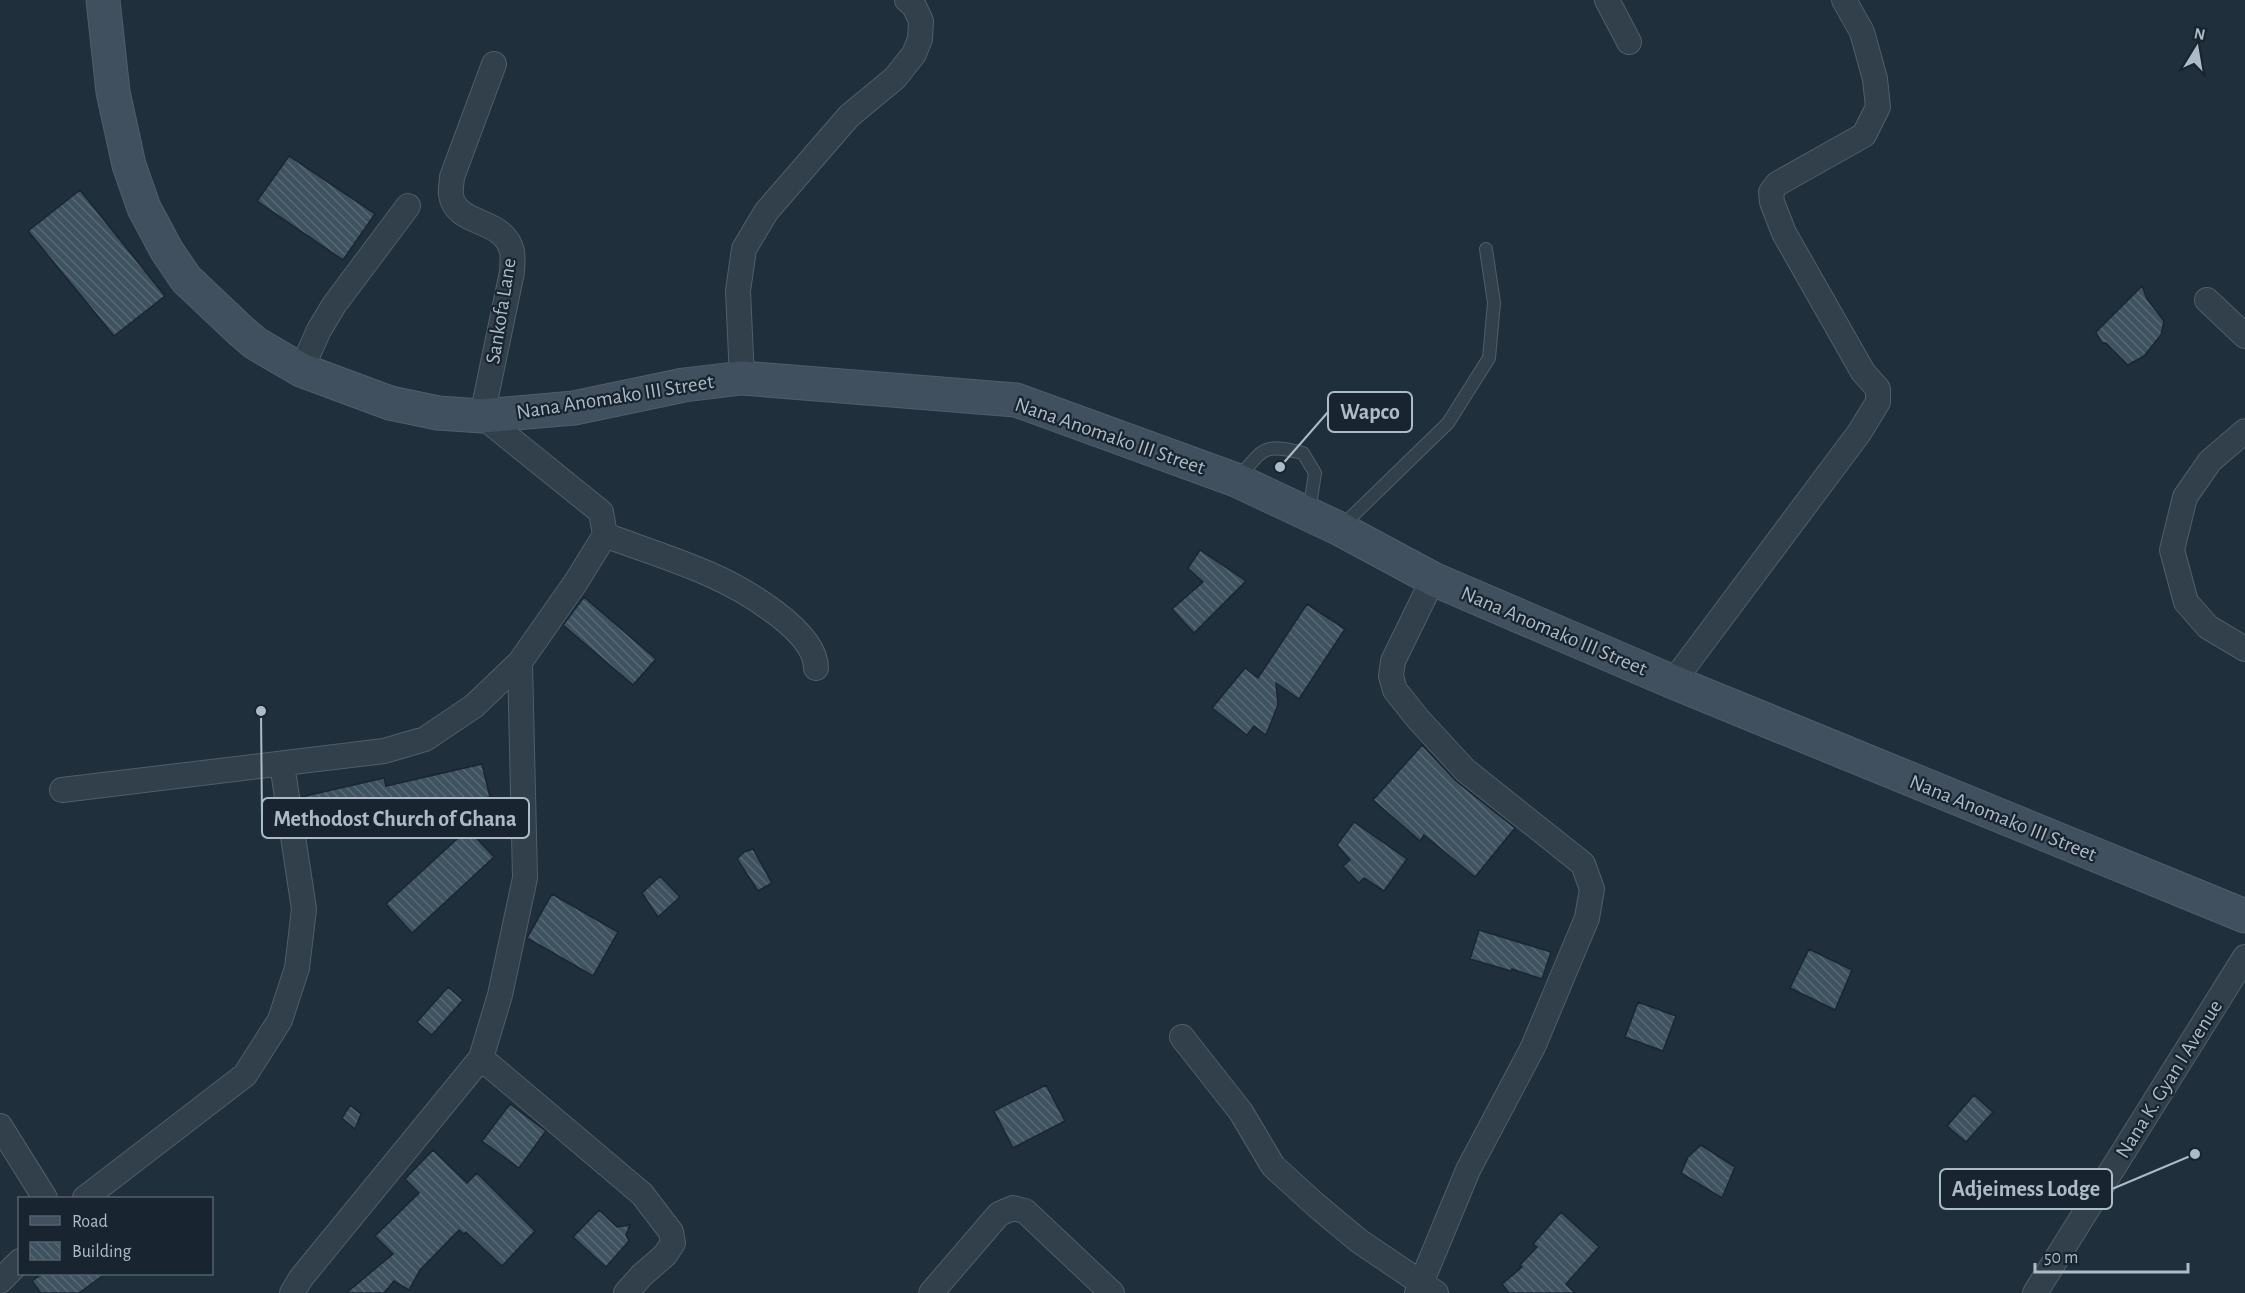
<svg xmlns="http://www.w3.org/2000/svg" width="2245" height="1293" font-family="'Alegreya Sans',sans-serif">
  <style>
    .building { fill: url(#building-back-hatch); stroke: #1a2732; stroke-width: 1.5 }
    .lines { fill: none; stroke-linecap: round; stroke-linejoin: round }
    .lane-casing { stroke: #505e69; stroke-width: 14 }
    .street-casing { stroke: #505e69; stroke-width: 26 }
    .secondary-casing { stroke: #505e69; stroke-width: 35 }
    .lane { stroke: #32404b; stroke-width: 12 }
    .street { stroke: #32404b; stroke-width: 24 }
    .secondary { stroke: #40505f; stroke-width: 33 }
    .labels { text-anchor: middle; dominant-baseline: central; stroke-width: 4.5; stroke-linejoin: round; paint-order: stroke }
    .street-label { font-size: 21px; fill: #adbbc8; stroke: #182530 }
    .leader { fill: none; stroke: #adbbc8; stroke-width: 2 }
    .callout-dot { fill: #adbbc8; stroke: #182530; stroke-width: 2 }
    .callout { fill: #182530; stroke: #adbbc8; stroke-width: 2 }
    .callout-label { font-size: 22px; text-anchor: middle; font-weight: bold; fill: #adbbc8 }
  </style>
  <defs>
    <pattern id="building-back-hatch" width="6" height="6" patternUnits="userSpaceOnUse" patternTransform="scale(1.5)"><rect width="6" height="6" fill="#3f5260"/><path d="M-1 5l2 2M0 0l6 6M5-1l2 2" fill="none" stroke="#586975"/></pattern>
  </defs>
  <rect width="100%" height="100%" fill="#1f2f3b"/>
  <path class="building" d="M289 156 375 214 343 260 257 201Z
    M80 190 165 296 114 336 28 231Z
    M2142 286 2147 299 2164 321 2161 335 2144 356 2128 365 2106 343H2102L2096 332Z
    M1200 550 1246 581 1194 633 1172 609 1203 582 1188 568Z
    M584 597 656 659 633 685 563 625Z
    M1307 604 1345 629 1299 699 1276 683 1278 705 1266 735 1254 726 1247 735 1212 708 1245 668 1258 678Z
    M1422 745 1456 781 1515 828 1475 877 1424 835 1420 841 1373 800Z
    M482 764 490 797 308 839 301 797 384 778 386 786Z
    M1354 822 1407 859 1384 891 1364 878 1359 883 1343 866 1350 860 1337 845Z
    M468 829 494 857 412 933 386 904Z
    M753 849 772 883 758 891 737 859 744 852Z
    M660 876 680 897 658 917 642 893Z
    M552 894 618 932 593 976 527 938Z
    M1479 930 1551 952 1542 979 1512 969 1511 971 1470 959Z
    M1809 949 1852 970 1835 1010 1790 988Z
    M448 987 463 1000 432 1035 417 1022Z
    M1638 1002 1676 1016 1663 1051 1625 1037Z
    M1046 1085 1065 1121 1013 1148 994 1111Z
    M1974 1095 1993 1112 1966 1142 1947 1126Z
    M510 1104 546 1131 519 1168 482 1141Z
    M350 1105 361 1114 355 1129 342 1118Z
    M1701 1145 1735 1167 1722 1198 1681 1173 1688 1157Z
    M433 1150 467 1183 477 1173 535 1231 502 1266 466 1232 464 1234 459 1230 420 1270 409 1290 394 1281 384 1293H346L393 1254 375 1236 419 1193 405 1179Z
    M599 1210 617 1227 630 1225 626 1235 629 1241 606 1267 573 1237Z
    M1561 1212 1599 1247 1566 1284 1575 1293H1509L1502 1284 1522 1267 1520 1265 1537 1247 1533 1244Z
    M42 1274H105L79 1293H41L32 1281Z"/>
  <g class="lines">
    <g class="lane-casing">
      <path id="lane" d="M1238 478C1265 448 1262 443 1303 453L1315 473 1309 512
        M1340 528 1448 423 1489 358 1494 303 1486 249"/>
    </g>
    <g class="street-casing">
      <path id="street" d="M1607 0 1629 42
        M2207 300 2245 336
        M301 370 319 330 334 305 408 206
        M742 378 738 291 744 249 766 212 849 116 895 78 914 54 920 39 921 21 914 6 907 0
        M2245 431 2210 461 2185 497 2172 550 2186 602 2208 627 2245 649
        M605 535C639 548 675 559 709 574 741 588 816 630 816 668
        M1673 682 1859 433 1878 402V389L1863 372 1784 233 1772 202 1771 192 1777 184 1864 135 1878 107 1875 79 1862 32 1844 0
        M62 790 384 751 425 739 474 706 520 662 576 582 605 535 601 512 482 416 512 272C512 265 514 255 511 248 500 217 456 226 451 195 450 190 452 182 452 177L494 64
        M1182 1037 1241 1112 1273 1166 1317 1206 1359 1241 1436 1293
        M481 1058 642 1194 671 1232 673 1243 665 1255 642 1275 626 1293
        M0 1126 45 1198
        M85 1198 245 1075 280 1020 297 968 304 909 282 764
        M0 1281 20 1261
        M292 1293 301 1278 481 1058 500 995 525 878 520 662
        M931 1293 999 1214 1013 1208 1025 1211 1112 1293
        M1417 1293 1468 1170 1533 1047 1587 918 1592 889 1583 864 1465 770 1418 719 1395 690 1391 676 1393 661 1433 579
        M2035 1293 2245 957"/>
    </g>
    <g class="secondary-casing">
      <path id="secondary" d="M103 0 113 92 129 165 144 208 167 251 186 279 241 331 255 343 301 370 390 403 438 413 482 416 574 408 684 385 742 378 1016 400 1236 480 1340 529 1433 579 1673 682 2245 916"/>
    </g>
    <use href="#lane" class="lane"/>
    <use href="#street" class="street"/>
    <use href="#secondary" class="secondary"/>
  </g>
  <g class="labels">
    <g class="street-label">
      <text transform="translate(501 311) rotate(-81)">Sankofa Lane</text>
      <text transform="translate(615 397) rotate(-9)">Nana Anomako III Street</text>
      <text transform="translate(1110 436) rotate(19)">Nana Anomako III Street</text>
      <text transform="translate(1554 631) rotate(23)">Nana Anomako III Street</text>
      <text transform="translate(2003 818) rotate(22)">Nana Anomako III Street</text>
      <text transform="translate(2169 1079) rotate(-58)">Nana K. Gyan I Avenue</text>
    </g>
  </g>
  <path class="leader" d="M1280 467L1328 412M261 711L262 818M2195 1154L2112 1189"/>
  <g class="callout-dot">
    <circle cx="1280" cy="467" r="6"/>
    <circle cx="261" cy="711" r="6"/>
    <circle cx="2195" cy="1154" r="6"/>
  </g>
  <g class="callout">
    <rect x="1328" y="392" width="84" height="40" rx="6"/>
    <rect x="262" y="798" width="267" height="40" rx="6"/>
    <rect x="1940" y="1169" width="172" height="40" rx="6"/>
  </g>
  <g class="callout-label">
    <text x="1370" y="419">Wapco</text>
    <text x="395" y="826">Methodost Church of Ghana</text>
    <text x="2026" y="1196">Adjeimess Lodge</text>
  </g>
  <rect x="18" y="1197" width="195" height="78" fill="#182530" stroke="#54616d" stroke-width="1.5"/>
  <rect x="30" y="1216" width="30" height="9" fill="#40505f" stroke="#54616d" stroke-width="1.5"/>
  <text x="72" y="1227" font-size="18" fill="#adbbc8">Road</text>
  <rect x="30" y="1242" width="30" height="18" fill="url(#building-back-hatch)" stroke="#54616d" stroke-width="1.5"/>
  <text x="72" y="1257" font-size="18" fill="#adbbc8">Building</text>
  <g transform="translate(2197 48) rotate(11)" stroke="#182530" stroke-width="4.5" paint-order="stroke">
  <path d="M0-4.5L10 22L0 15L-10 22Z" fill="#adbbc8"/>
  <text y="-9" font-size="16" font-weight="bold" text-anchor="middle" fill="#adbbc8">N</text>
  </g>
  <path d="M2035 1263v9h153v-9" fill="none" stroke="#adbbc8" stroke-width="3"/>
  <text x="2044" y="1263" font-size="18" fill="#adbbc8" stroke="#182530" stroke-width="4.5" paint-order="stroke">50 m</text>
</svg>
